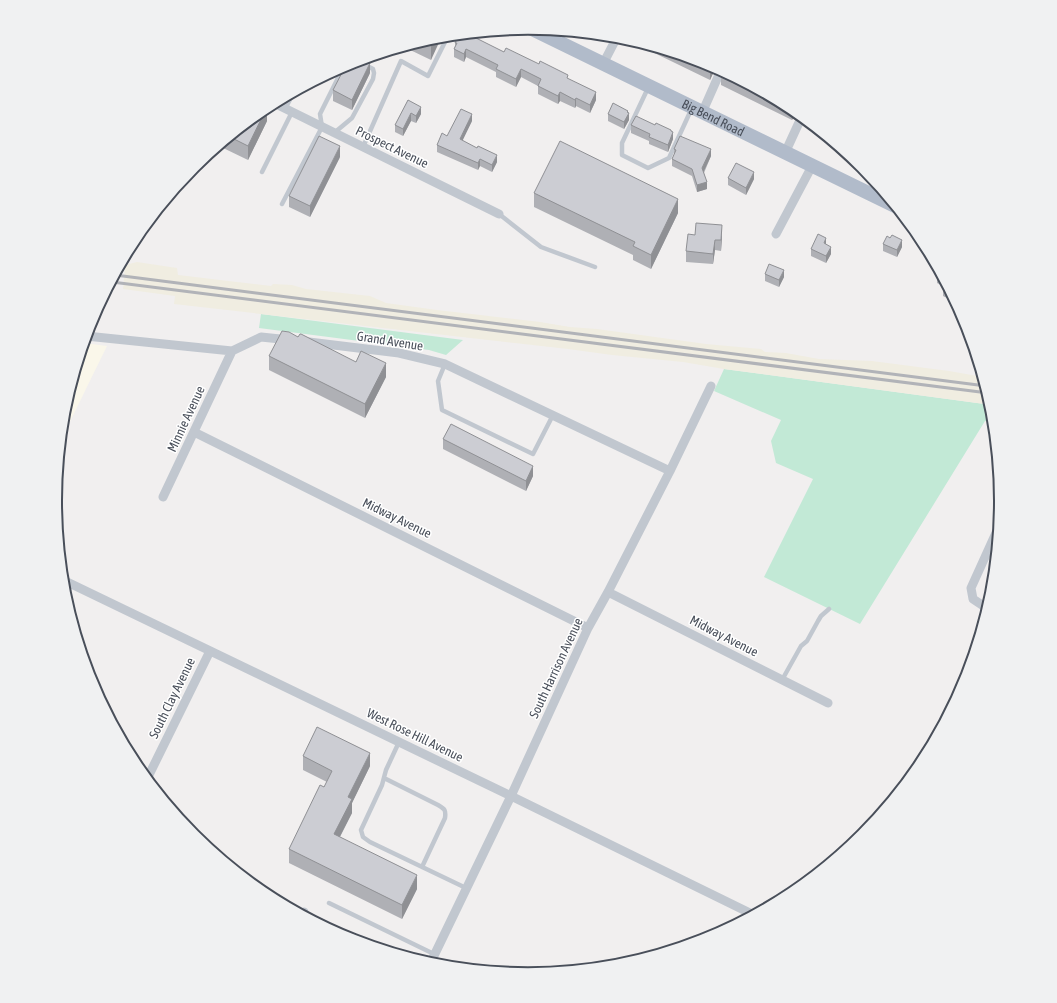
<svg xmlns="http://www.w3.org/2000/svg" width="1057" height="1003" font-family="'Asap Condensed',sans-serif">
  <style>
    .commercial { fill: #faf7ea }
    .green { fill: #c2e9d6 }
    .sand { fill: #f0ede1 }
    .lines { fill: none; stroke-linecap: round; stroke-linejoin: round }
    .service { stroke: #c1c7cf; stroke-width: 4.5 }
    .minor { stroke: #c1c7cf; stroke-width: 9 }
    .primary { stroke: #b1bbca; stroke-width: 14 }
    .rail { stroke: #b1b3b8; stroke-width: 3 }
    .wall { fill: #afb0b5 }
    .shaded-wall { fill: #8f9094 }
    .building { fill: #cccdd3; stroke: #8f9094 }
    .labels { text-anchor: middle; dominant-baseline: central; stroke-width: 3; stroke-linejoin: round; paint-order: stroke }
    .street-label { font-size: 13px; fill: #494f5a; stroke: #fff }
    .rim { fill: none; stroke: #494f5a; stroke-width: 2 }
  </style>
  <rect width="100%" height="100%" fill="#f1efef"/>
  <path class="commercial" d="M84 343 107 346 61 440 64 409Z"/>
  <path class="green" d="M261 314 463 340 446 355 429 350 259 328Z
    M724 369 992 405 994 422 985 421 860 624 764 577 813 479 776 463 771 441 781 420 714 391Z"/>
  <path class="sand" d="M137 262 177 268 178 275 271 286 273 284 292 285 306 289 370 296 386 303 437 310 540 322 570 327 597 329 706 344 761 349 765 352 786 353 819 359 872 361 949 371 983 377 992 405 724 369 683 362 612 355 568 349 174 304 175 296 123 289 125 267 129 264Z"/>
  <g class="lines">
    <path class="service" d="M648 88 622 143V155L648 168 669 158 691 110
      M285 109 294 92
      M334 133 352 118 373 79 374 73 373 69 358 61
      M363 147 401 61 428 76 448 36
      M262 172 292 112
      M282 204 322 127 320 114 344 66
      M499 214 541 247 595 267
      M445 364 438 381 442 410 533 454 553 415
      M782 680 801 646 807 641 818 621 821 616 829 609
      M399 742 386 770 382 785 361 830 363 837 370 842 466 888
      M384 778 438 805C445 809 446 810 445 818L422 867
      M329 903 434 954"/>
    <path class="minor" d="M603 64 617 37
      M274 103 499 214
      M702 113 721 70
      M785 153 802 116
      M776 234 812 166
      M86 336 232 351 261 337 290 340
      M309 342 399 353 445 364 670 471
      M194 432 588 628
      M163 497 232 351
      M63 580 511 796 754 915
      M608 592 828 703
      M988 609 973 599 971 588 1000 524
      M147 779 210 651
      M303 915 304 912
      M430 964 511 796 588 628 608 592 670 471 711 386"/>
    <path class="primary" id="s1" d="M530 28 897 207"/>
    <path class="rail" d="M115 275 986 386
      M112 282 988 393"/>
  </g>
  <path class="wall" d="M436 37 431 60 404 47Z
    M455 43 504 52 568 79 596 100 590 113 576 106 575 108 560 101 558 104 538 94V86L521 77 516 87 496 77V72L466 57 464 62 454 57V49L455 46Z
    M640 43 710 64 716 67 710 80 640 46Z
    M721 70 792 108 796 112 792 120 721 85Z
    M370 73 352 110 333 101V90Z
    M408 100 421 114 416 123 411 121 403 136 395 132V125Z
    M267 107V121L248 160 219 146Z
    M628 112 629 120 624 129 608 121V114Z
    M472 121 462 140 497 162 492 172 480 166 478 170 437 152V145L447 136Z
    M631 125H655L671 131 673 139 668 152 649 144V141L631 133Z
    M674 149 711 156 704 173 707 189 697 192 692 176 672 166V159L674 155Z
    M340 157 310 217 289 207V196Z
    M728 178 754 179 746 195 728 185Z
    M534 193 678 213 651 269 633 260V255L534 207Z
    M695 235 722 236 721 251 715 250 713 264 686 262V251Z
    M890 238 902 247 897 257 883 251V244Z
    M826 244 831 254 826 263 811 256V249Z
    M940 271 954 299 953 301 943 296V289L945 287 937 283V276Z
    M765 274 784 277 779 287 765 281Z
    M298 337 386 377 365 418 269 370V356Z
    M443 439 533 476 526 491 443 449Z
    M303 756 370 766 352 803V813L340 837 417 889 402 919 289 863V849L327 782 303 770Z"/>
  <path class="shaded-wall" d="M442 36 431 60V46L435 37Z
    M466 49V57L464 62V54Z
    M370 63V73L352 110V100Z
    M711 65 716 67 710 80V66Z
    M521 69V77L516 87V79Z
    M560 92V101L558 104V96Z
    M596 92V100L590 113V105Z
    M576 98V106L575 108V100Z
    M267 107V121L248 160V146Z
    M421 107V114L416 123V116Z
    M792 108 796 112 792 120Z
    M628 111V115L629 113V120L624 129V122Z
    M411 113V121L403 136V129Z
    M472 114V121L460 146V139Z
    M673 132V139L668 152V145Z
    M340 146V157L310 217V206Z
    M711 149V156L702 175V168Z
    M497 155V162L492 172V165Z
    M480 159V166L478 170V163Z
    M754 172V179L746 195V188Z
    M707 182V189L697 192V185Z
    M678 199V213L651 269V255Z
    M722 225V236L721 251V240Z
    M826 238V245L824 243Z
    M715 240V250L713 264V254Z
    M902 240V247L897 257V250Z
    M831 247V254L826 263V256Z
    M784 270V277L779 287V280Z
    M386 363V377L365 418V404Z
    M533 466V476L526 491V481Z
    M370 753V766L352 803V813L334 848V834L348 797Z
    M417 875V889L402 919V905Z"/>
  <path class="building" d="M468 34 504 52 506 48 539 64 540 61 568 75 567 78 596 92 590 105 576 98 575 100 560 92 558 96 538 86 541 79 521 69 516 79 496 69 498 65 466 49 464 54 454 49 457 43H455L459 35Z
    M435 37 431 46 422 41Z
    M364 59 370 62V63L352 100 333 90 346 65Z
    M701 61 710 64 711 65 710 66Z
    M408 100 421 107 416 116 411 113 403 129 395 125Z
    M613 103 628 111 627 112 629 113 624 122 608 114Z
    M267 107 248 146 230 137 266 108Z
    M461 109 472 114 460 139 477 148 478 146 497 155 492 165 480 159 478 163 437 145 442 133 447 136Z
    M636 116 655 125 656 123 671 130V131L673 132 668 145 649 137 650 134 631 125Z
    M319 136 340 146 310 206 289 196Z
    M680 136 711 149 702 168 707 182 697 185 692 169 672 159 676 150 674 149Z
    M560 141 678 199 651 255 633 246 635 242 534 193Z
    M736 163 754 172 746 188 728 178Z
    M696 223 722 225 721 240H715L713 254 686 251 688 234 695 235Z
    M818 234 826 238 824 243 831 247 826 256 811 249Z
    M892 235 902 240 897 250 883 244 887 236 890 238Z
    M769 264 784 270 779 280 765 274Z
    M940 271 944 280 937 276Z
    M946 284 952 293 943 289Z
    M282 331 289 332 298 337 300 334H301L356 362 361 351 386 363 365 404 269 356Z
    M451 424 533 466 526 481 443 439Z
    M317 727 370 753 348 797 352 799 334 834 417 875 402 905 289 849 320 785 324 787 332 771 303 756Z"/>
  <g class="labels">
    <g class="street-label">
      <text stroke="none"><textPath href="#s1" startOffset="204">Big Bend Road</textPath></text>
      <text transform="translate(392 147) rotate(26)">Prospect Avenue</text>
      <text transform="translate(390 341) rotate(9)">Grand Avenue</text>
      <text transform="translate(186 419) rotate(-65)">Minnie Avenue</text>
      <text transform="translate(397 518) rotate(26)">Midway Avenue</text>
      <text transform="translate(724 636) rotate(27)">Midway Avenue</text>
      <text transform="translate(556 668) rotate(-65)">South Harrison Avenue</text>
      <text transform="translate(172 698) rotate(-64)">South Clay Avenue</text>
      <text transform="translate(415 735) rotate(26)">West Rose Hill Avenue</text>
    </g>
  </g>
  <path d="M0 0H1057V1003H0ZM62 501a466 466 0 1 1 932 0a466 466 0 1 1-932 0Z" fill="#f0f1f2" fill-rule="evenodd"/>
  <path class="rim" d="M62 501a466 466 0 1 1 932 0a466 466 0 1 1-932 0Z"/>
</svg>
